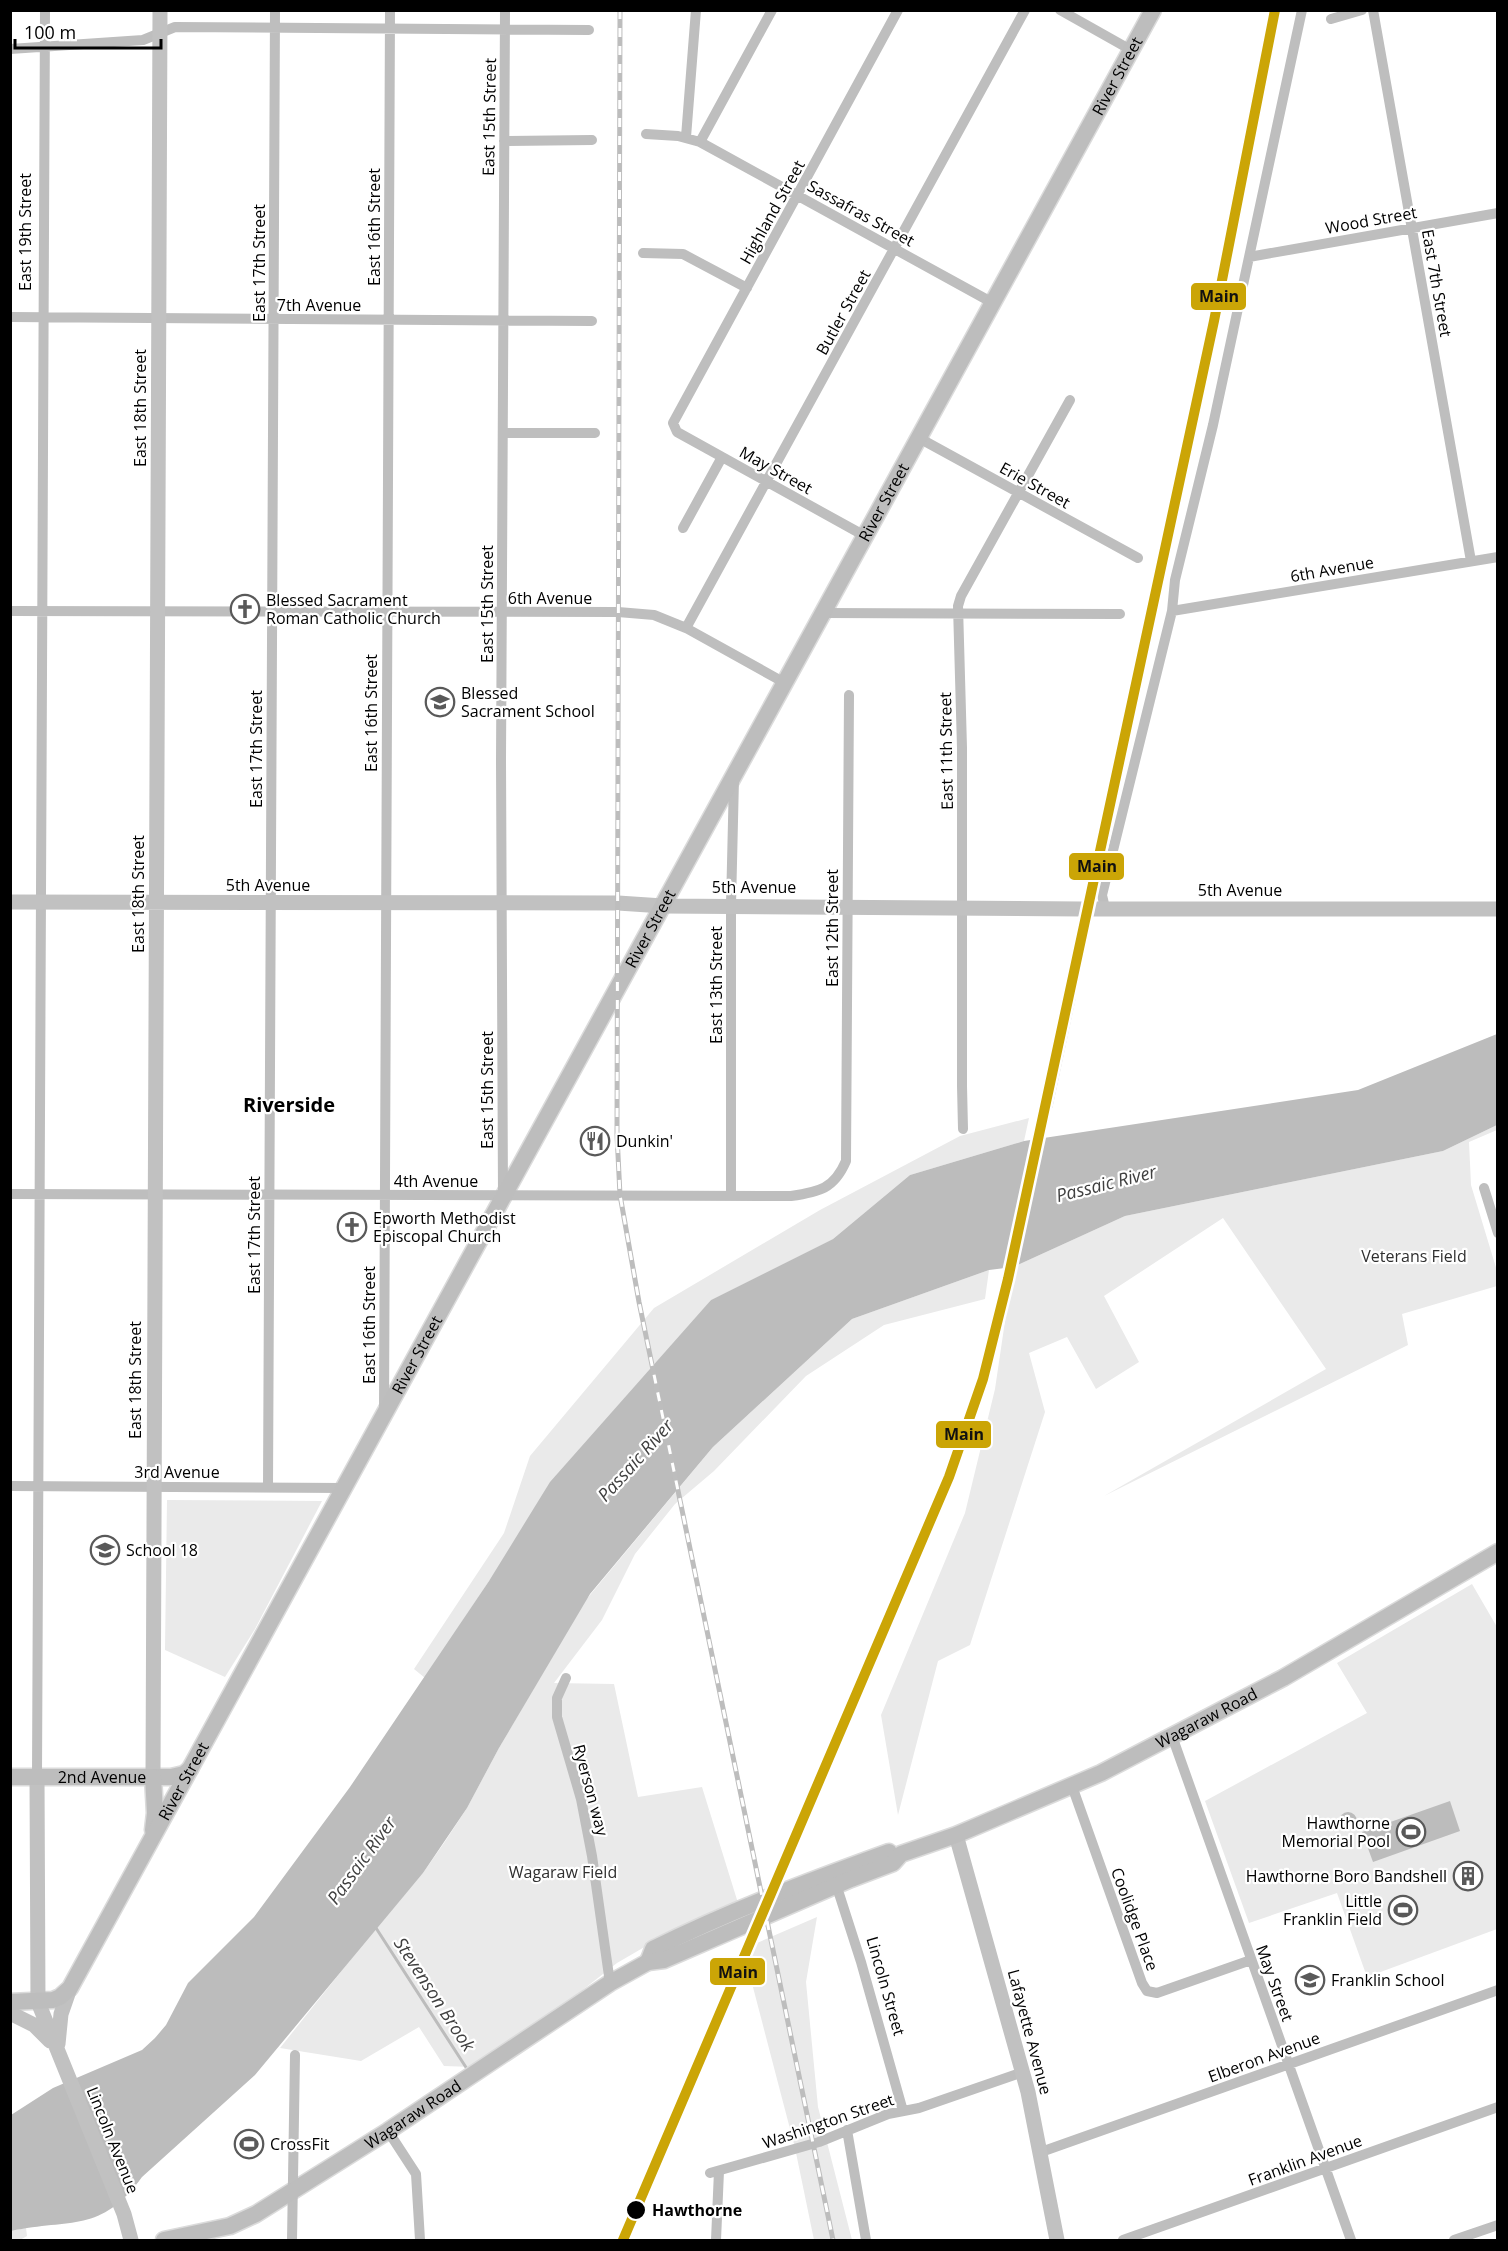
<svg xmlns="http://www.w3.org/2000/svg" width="1508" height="2251" font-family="'Open Sans',sans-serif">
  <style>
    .green { fill: #eaeaea }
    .water { fill: #bcbcbc }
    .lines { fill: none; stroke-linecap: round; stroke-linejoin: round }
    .stream { stroke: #bcbcbc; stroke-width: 3 }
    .primary-casing { stroke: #dbdbdb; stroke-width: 19 }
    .street { stroke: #bebebe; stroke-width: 10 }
    .secondary { stroke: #c1c1c1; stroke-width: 15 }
    .primary { stroke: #bdbdbd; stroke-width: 16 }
    .rail-casing { stroke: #bdbdbd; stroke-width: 5 }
    .rail { stroke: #fff; stroke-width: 3; stroke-dasharray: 9; stroke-linecap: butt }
    .rail-1-casing { stroke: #fff; stroke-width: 15 }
    .rail-1 { stroke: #cba506; stroke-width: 10 }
    .stop-dot { fill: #000; stroke: #fff; stroke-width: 2 }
    .labels { text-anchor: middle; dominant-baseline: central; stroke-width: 4.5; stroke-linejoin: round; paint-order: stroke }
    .street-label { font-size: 16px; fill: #000; stroke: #fff }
    .poi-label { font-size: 16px; fill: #000; stroke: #fff; text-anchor: start }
    .park-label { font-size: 16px; fill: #2f2f2f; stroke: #fff }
    .stop-label { font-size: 16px; font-weight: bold; fill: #000; stroke: #fff; text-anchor: start }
    .water-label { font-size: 18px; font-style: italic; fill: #404040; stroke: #fff }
    .quarter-label { font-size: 20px; font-weight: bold; fill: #000; stroke: #fff }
    .line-badge { stroke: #fff; stroke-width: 2 }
    .pale-badge-label { font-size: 16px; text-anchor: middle; font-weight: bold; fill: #111 }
  </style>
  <rect width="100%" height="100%" fill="#fff"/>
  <path class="green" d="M1029 1118 1024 1141 910 1175 833 1239 711 1300 489 1581 425 1678 414 1669 504 1533 530 1456 654 1308 820 1210 960 1136Z
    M1497 1125V1130L1469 1142 1471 1185 1497 1271V1286L1402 1314 1408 1345 1104 1496 1326 1369 1223 1218 1104 1296 1139 1362 1096 1389 1067 1337 1029 1353 1045 1412 970 1645 938 1661 898 1815 881 1715 965 1513 995 1389 1013 1267 1125 1216 1443 1151Z
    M989 1270 985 1299 884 1325 806 1376 714 1471 675 1504 635 1554 602 1620 554 1683 614 1684 638 1797 702 1787 738 1903 672 1931 617 1963 552 2014 473 2067 444 2066 419 2027 361 2061 280 2048 371 1934 423 1873 444 1843 467 1808 499 1748 585 1601 713 1447 852 1319Z
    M167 1500 322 1501 255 1629 225 1677 165 1650Z
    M1472 1584 1497 1627V1929L1367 1977 1337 1893 1249 1923 1205 1801 1367 1713 1337 1663Z
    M817 1917 806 1982 818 2107 852 2240H814L795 2148 743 1949Z
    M26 2228 27 2236 20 2240H11L10 2231Z"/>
  <path class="water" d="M1497 1034V1125L1443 1151 1125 1216 1013 1267 989 1270 852 1319 713 1447 590 1594 499 1748 467 1808 423 1873 255 2075 142 2177C100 2234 72 2218 11 2231V2115L53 2088 142 2050 155 2038 166 2025 188 1983 254 1917 350 1787 489 1581 550 1482 711 1300 833 1239 910 1175 1024 1141 1358 1090Z
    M1450 1801 1460 1831 1373 1862 1362 1832Z
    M1339 1821a9 9 0 1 1 18 0a9 9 0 1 1-18 0Z"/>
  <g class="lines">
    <path class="stream" d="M376 1928 469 2072"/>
    <g class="primary-casing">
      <g id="primary">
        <path id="s1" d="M10 1777H171L184 1774 190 1769"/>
        <path d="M153 1777 155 1813 153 1830"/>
        <path d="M648 1962 653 1949C729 1911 809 1881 889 1852"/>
        <path id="s2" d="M10 2002 53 2000 60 1997 70 1988 1153 10"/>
        <path id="s3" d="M164 2240 230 2226 256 2214 388 2131 610 1983 648 1962 664 1960 851 1879 893 1863 901 1854 956 1835 1101 1773 1283 1678 1498 1552"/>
      </g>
    </g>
    <path class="street" d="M1060 10 1131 50
      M1373 10 1471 561
      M1331 19 1362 10
      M10 49 143 40 175 27 589 30
      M646 134 678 136 700 142 993 303
      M686 137 696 10
      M504 141 592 140
      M700 142 772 10
      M643 253 683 254 747 288
      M1249 257 1498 213
      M10 317 592 321
      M503 433H595
      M919 438 1138 558
      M683 528 722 457
      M865 536 677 432 673 423 898 10
      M10 611 618 612 654 615 686 628 785 683
      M1172 611 1498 557
      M823 613 1120 614
      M686 628 1025 10
      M1105 908 1102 895 1172 611 1175 580 1213 425 1302 10
      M963 1129 962 1086V748L958 606 961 596 1070 400
      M1484 1188 1498 1233
      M10 1194 791 1196C819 1192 834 1189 846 1161L849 695
      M503 1196 501 761 505 10
      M731 1196V905L734 779
      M384 1412 390 10
      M10 1486 344 1488
      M268 1487 275 10
      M566 1678 557 1698V1717L581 1799 592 1856 610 1983
      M1172 1736 1351 2240
      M37 1777 45 10
      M1072 1786 1142 1983 1147 1991 1157 1993 1251 1960
      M835 1881 861 1962 903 2111
      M847 2130 866 2240
      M388 2131 416 2174 420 2240
      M1041 2152 1498 1990
      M710 2173 819 2142 888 2114 919 2108 1023 2072
      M292 2240 295 2055
      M716 2240 719 2171
      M1123 2240 1498 2107
      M1454 2240 1498 2225"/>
    <path class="secondary" d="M10 902 618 903 663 906 1082 909H1498
      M37 1777 38 2002 124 2214 131 2240
      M153 1777 160 10
      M956 1835 1028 2092 1057 2240
      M10 2013 34 2025 50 2041
      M58 2044 61 2014 70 1988"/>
    <use href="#primary" class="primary"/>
    <g class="rail-casing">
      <path id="rail" d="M620 10 617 1135 620 1195 639 1302 833 2240
        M1050 1107 1073 999 1083 929"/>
    </g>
    <use href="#rail" class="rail"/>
    <g class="rail-1-casing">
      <path id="rail-1" d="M623 2240 949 1477 983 1379 1008 1279 1214 321 1275 10"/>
    </g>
    <use href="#rail-1" class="rail-1"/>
  </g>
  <defs>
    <g id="church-ring" transform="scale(1.5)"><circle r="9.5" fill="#fff" stroke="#595959" stroke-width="1.5"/><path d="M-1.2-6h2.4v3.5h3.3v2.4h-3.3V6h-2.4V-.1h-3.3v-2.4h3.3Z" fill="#595959"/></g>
    <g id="school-ring" transform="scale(1.5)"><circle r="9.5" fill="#fff" stroke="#595959" stroke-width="1.5"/><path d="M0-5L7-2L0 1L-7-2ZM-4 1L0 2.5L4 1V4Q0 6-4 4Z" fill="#595959"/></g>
    <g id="restaurant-ring" transform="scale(1.5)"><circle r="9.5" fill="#fff" stroke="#595959" stroke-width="1.5"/><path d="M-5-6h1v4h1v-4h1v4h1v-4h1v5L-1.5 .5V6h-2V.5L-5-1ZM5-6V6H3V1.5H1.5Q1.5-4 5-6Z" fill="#595959"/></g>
    <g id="stadium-ring" transform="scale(1.5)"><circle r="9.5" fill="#fff" stroke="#595959" stroke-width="1.5"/><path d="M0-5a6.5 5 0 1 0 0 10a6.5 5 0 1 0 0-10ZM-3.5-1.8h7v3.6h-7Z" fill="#595959"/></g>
    <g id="building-ring" transform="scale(1.5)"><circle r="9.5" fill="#fff" stroke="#595959" stroke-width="1.5"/><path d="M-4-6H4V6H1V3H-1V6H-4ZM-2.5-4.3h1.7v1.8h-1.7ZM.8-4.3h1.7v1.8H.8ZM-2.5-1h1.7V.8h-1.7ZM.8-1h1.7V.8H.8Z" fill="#595959"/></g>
  </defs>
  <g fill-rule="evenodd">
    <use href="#church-ring" x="245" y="609"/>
    <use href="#school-ring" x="440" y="702"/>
    <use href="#restaurant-ring" x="595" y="1141"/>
    <use href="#church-ring" x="352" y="1227"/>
    <use href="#school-ring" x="105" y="1550"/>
    <use href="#stadium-ring" x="1411" y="1832"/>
    <use href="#building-ring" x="1468" y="1876"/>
    <use href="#stadium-ring" x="1403" y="1910"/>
    <use href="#school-ring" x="1310" y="1980"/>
    <use href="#stadium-ring" x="249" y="2144"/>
  </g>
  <circle class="stop-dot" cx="636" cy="2210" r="10"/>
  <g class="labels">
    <g class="street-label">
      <text stroke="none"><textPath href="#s2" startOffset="2244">River Street</textPath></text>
      <text transform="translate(489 117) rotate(-89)">East 15th Street</text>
      <text transform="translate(772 212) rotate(-61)">Highland Street</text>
      <text transform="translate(861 213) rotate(29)">Sassafras Street</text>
      <text transform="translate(1371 220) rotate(-10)">Wood Street</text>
      <text transform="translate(374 227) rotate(-90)">East 16th Street</text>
      <text transform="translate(25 232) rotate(-90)">East 19th Street</text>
      <text transform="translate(259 263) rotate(-90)">East 17th Street</text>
      <text transform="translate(1437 283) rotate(80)">East 7th Street</text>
      <text x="319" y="305">7th Avenue</text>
      <text transform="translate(843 312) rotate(-61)">Butler Street</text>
      <text transform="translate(140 408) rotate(-90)">East 18th Street</text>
      <text transform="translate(776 470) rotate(29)">May Street</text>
      <text transform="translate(1035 485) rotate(29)">Erie Street</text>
      <text stroke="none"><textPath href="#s2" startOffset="1758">River Street</textPath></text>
      <text transform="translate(1332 569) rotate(-10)">6th Avenue</text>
      <text x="550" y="598">6th Avenue</text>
      <text transform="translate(487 604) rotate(-90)">East 15th Street</text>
      <text transform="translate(371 713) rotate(-90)">East 16th Street</text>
      <text transform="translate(256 749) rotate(-90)">East 17th Street</text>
      <text transform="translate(946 751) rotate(-91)">East 11th Street</text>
      <text x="268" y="885">5th Avenue</text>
      <text x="754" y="887">5th Avenue</text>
      <text x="1240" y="890">5th Avenue</text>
      <text transform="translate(138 894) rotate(-90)">East 18th Street</text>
      <text stroke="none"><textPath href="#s2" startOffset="1272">River Street</textPath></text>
      <text transform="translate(832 928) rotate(-90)">East 12th Street</text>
      <text transform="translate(716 985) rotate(-90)">East 13th Street</text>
      <text transform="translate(487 1090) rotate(-90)">East 15th Street</text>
      <text x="436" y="1181">4th Avenue</text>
      <text transform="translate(254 1235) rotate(-90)">East 17th Street</text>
      <text transform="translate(369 1325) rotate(-90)">East 16th Street</text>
      <text stroke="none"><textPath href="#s2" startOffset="786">River Street</textPath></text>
      <text transform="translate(135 1380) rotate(-90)">East 18th Street</text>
      <text x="177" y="1472">3rd Avenue</text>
      <text stroke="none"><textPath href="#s3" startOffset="1174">Wagaraw Road</textPath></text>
      <text stroke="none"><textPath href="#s1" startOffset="92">2nd Avenue</textPath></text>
      <text stroke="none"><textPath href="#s2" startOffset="300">River Street</textPath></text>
      <text transform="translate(591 1790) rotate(75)">Ryerson way</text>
      <text transform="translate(1135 1919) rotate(70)">Coolidge Place</text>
      <text transform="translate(1275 1983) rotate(70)">May Street</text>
      <text transform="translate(886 1986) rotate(74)">Lincoln Street</text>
      <text transform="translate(1030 2032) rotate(75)">Lafayette Avenue</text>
      <text transform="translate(1264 2057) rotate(-20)">Elberon Avenue</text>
      <text stroke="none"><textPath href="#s3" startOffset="282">Wagaraw Road</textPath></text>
      <text transform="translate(828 2121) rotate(-19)">Washington Street</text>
      <text transform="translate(113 2140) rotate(68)">Lincoln Avenue</text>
      <text transform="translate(1305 2160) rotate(-20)">Franklin Avenue</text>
    </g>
    <g class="poi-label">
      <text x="266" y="600">Blessed Sacrament<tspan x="266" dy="18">Roman Catholic Church</tspan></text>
      <text x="461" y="693">Blessed<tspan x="461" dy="18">Sacrament School</tspan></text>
      <text x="616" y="1141">Dunkin'</text>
      <text x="373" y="1218">Epworth Methodist<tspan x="373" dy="18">Episcopal Church</tspan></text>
      <text x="126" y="1550">School 18</text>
      <text x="1390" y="1823" text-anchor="end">Hawthorne<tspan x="1390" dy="18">Memorial Pool</tspan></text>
      <text x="1447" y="1876" text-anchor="end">Hawthorne Boro Bandshell</text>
      <text x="1382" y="1901" text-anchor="end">Little<tspan x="1382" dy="18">Franklin Field</tspan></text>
      <text x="1331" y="1980">Franklin School</text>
      <text x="270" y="2144">CrossFit</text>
    </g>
    <g class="park-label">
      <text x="1414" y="1256">Veterans Field</text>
      <text x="563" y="1872">Wagaraw Field</text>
    </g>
    <g class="stop-label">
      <text x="652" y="2210">Hawthorne</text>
    </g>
    <g class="water-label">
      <text transform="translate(1106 1183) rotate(-14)">Passaic River</text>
      <text transform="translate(635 1460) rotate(-48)">Passaic River</text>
      <text transform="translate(361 1860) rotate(-54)">Passaic River</text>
      <text transform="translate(435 1994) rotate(57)">Stevenson Brook</text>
    </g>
    <g class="quarter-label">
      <text x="289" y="1104">Riverside</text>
    </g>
  </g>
  <g class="line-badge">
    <rect x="1190" y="282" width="57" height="29" rx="6" fill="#cba506"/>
    <rect x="1068" y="852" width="57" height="29" rx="6" fill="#cba506"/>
    <rect x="935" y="1420" width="57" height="29" rx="6" fill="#cba506"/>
    <rect x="709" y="1957" width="57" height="29" rx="6" fill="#cba506"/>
  </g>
  <g class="pale-badge-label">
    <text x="1219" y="302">Main</text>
    <text x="1097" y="872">Main</text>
    <text x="964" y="1440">Main</text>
    <text x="738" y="1978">Main</text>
  </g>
  <rect width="1508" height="2251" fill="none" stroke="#000000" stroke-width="24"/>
  <path d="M15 39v9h146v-9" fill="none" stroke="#000000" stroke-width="3"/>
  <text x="24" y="39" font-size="18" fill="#000000" stroke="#ffffff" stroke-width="4.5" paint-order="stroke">100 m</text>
</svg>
